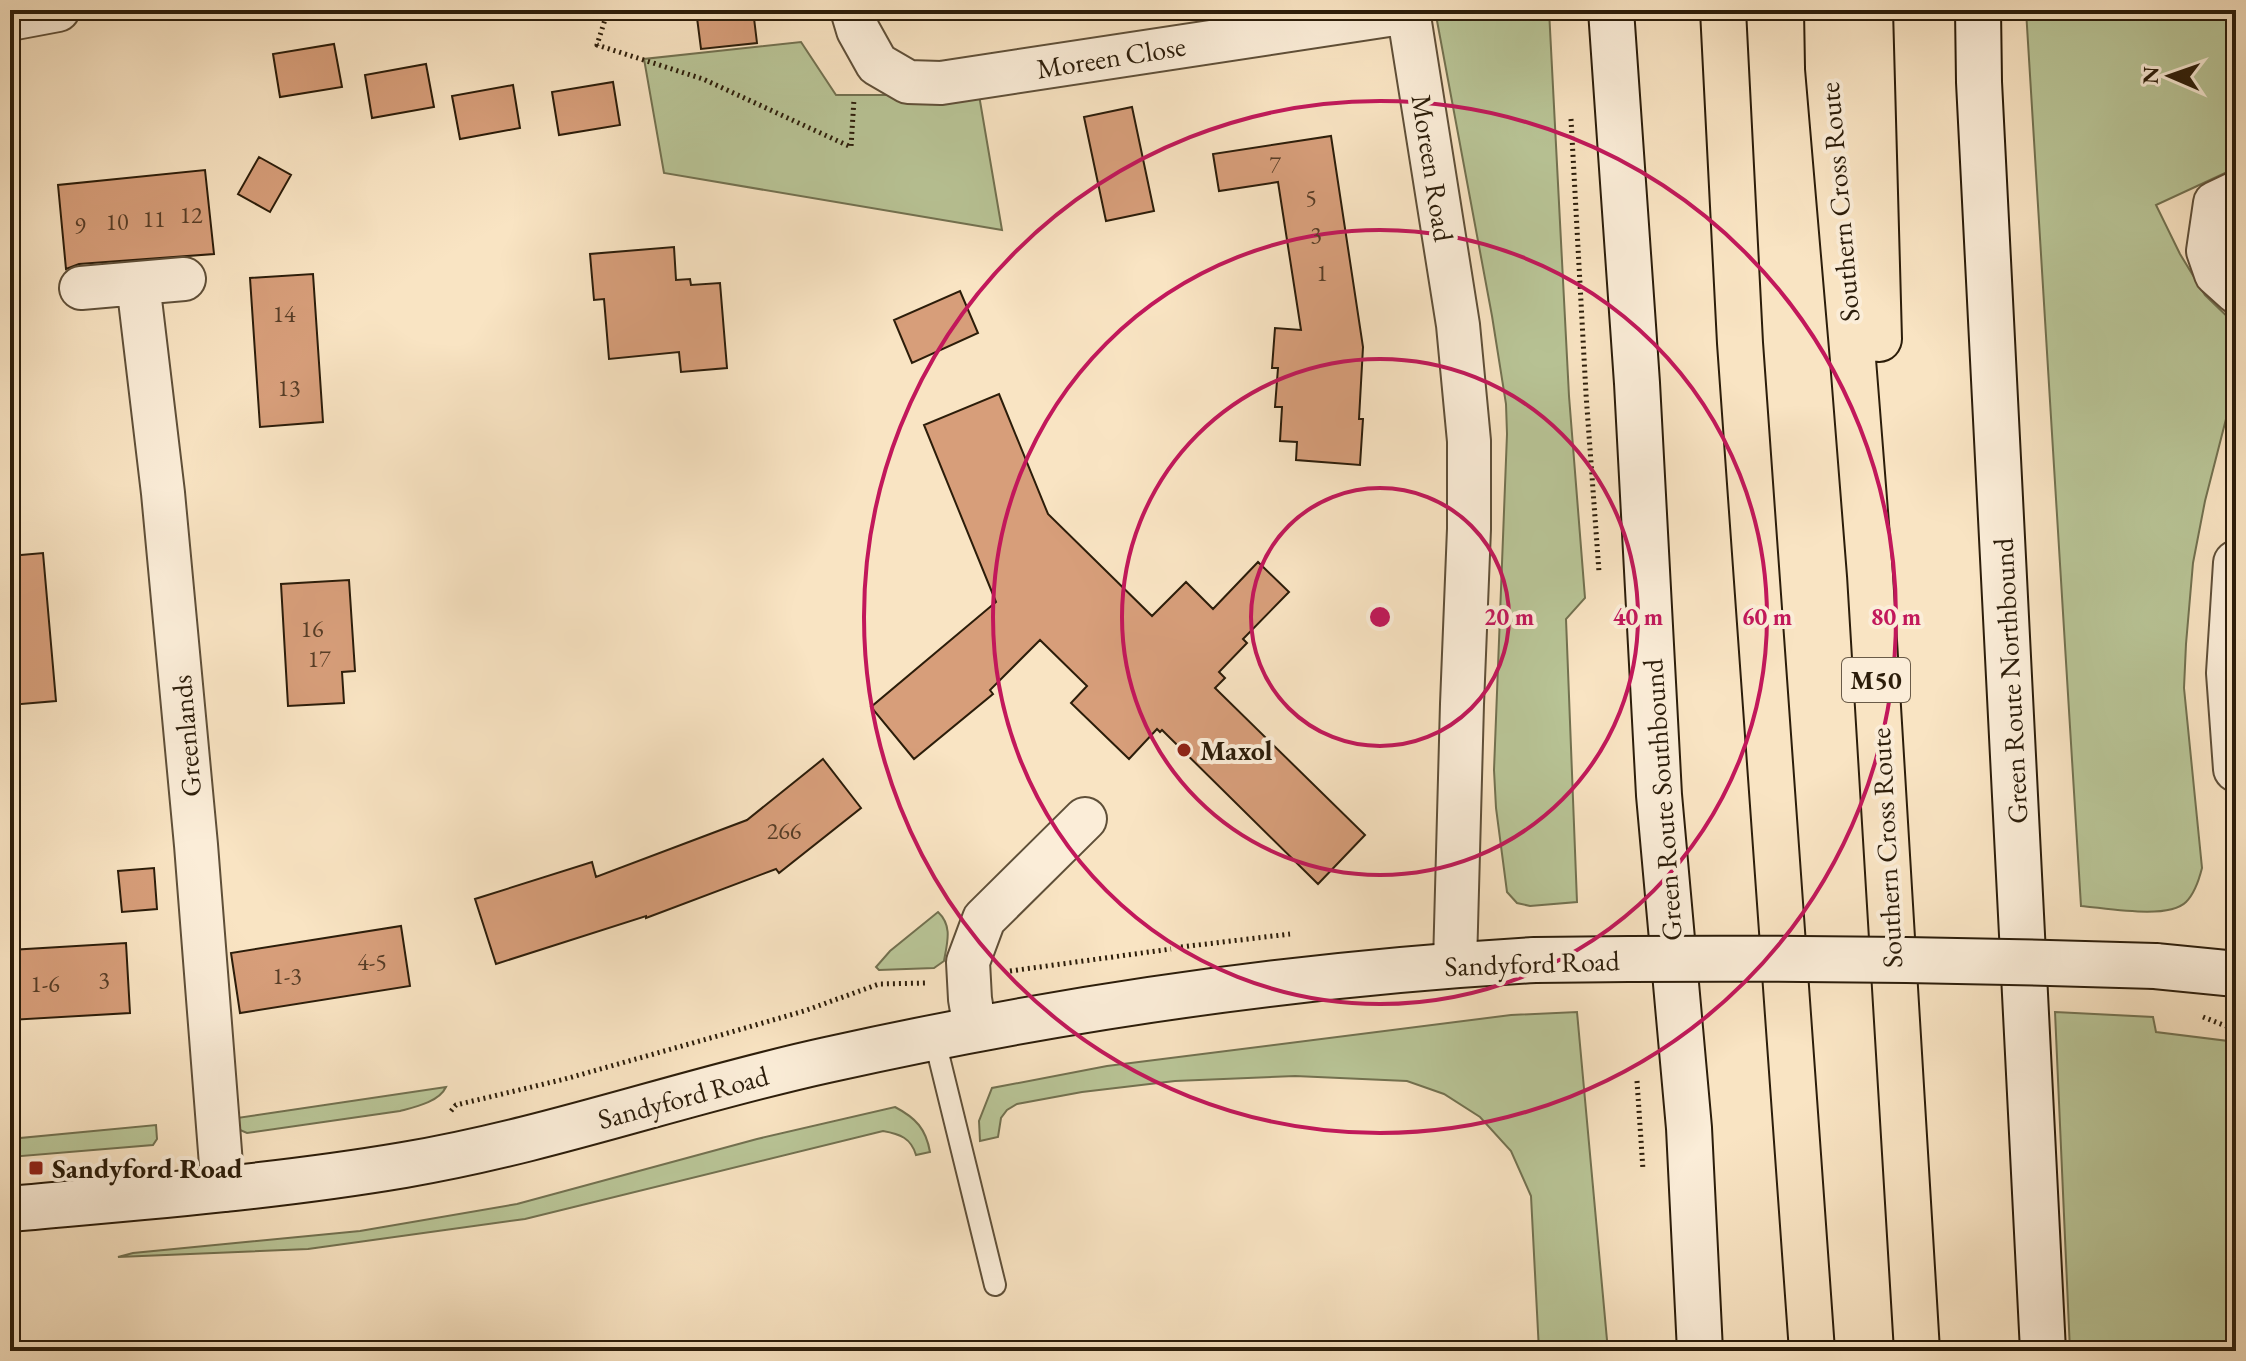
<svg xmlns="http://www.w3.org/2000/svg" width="2246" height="1361" font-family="'EB Garamond',serif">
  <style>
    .green { fill: #b9c597; stroke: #727150; stroke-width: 2 }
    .building { fill: #d79e7a; stroke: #2c1d0a; stroke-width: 2 }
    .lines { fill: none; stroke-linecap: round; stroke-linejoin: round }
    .service-casing { stroke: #5f4f38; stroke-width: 24 }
    .minor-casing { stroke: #5f4f38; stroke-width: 46 }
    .tertiary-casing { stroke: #5f4f38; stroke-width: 48 }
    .secondary-casing { stroke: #2c1d0a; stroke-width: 48 }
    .motorway-casing { stroke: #2c1d0a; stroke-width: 48 }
    .path { stroke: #2c1d0a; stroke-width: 5; stroke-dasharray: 2 4; stroke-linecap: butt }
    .service { stroke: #fbedd8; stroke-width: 20 }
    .minor { stroke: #fbedd8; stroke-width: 42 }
    .tertiary { stroke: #fbedd8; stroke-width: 44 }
    .secondary { stroke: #fbedd8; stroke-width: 44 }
    .motorway { stroke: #f9e4c3; stroke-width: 44 }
    .secondary-bridge-casing { stroke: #2c1d0a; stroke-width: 48; stroke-linecap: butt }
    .secondary-bridge { stroke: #fbedd8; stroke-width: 44 }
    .ring { fill: none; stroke: #c2185b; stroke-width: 4 }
    .poi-dot { fill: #8f2418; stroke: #fbedd8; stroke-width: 3 }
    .labels { text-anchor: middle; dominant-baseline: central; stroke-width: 8; stroke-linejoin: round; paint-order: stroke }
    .number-label { font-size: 24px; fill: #573d26 }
    .shield { fill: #fbedd8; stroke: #6a5b48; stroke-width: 2 }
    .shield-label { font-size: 26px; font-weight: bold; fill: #2c1d0a }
    .street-label { font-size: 28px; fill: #2c1d0a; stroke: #fbedd8 }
    .poi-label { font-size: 28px; font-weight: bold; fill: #2c1d0a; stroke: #fbedd8; text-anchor: start }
    .centre { fill: #c2185b; stroke: #fbedd8; stroke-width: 4 }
    .ring-label { font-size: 24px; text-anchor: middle; font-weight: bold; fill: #c2185b; stroke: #fbedd8; stroke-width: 8; stroke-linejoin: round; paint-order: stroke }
  </style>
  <rect width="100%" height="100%" fill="#f9e4c3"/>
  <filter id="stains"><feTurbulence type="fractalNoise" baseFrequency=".0025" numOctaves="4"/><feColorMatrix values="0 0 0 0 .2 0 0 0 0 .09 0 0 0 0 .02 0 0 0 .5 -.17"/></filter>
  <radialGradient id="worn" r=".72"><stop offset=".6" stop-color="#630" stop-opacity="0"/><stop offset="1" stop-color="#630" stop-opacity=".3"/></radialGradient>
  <path class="green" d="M1435 10H1549L1569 396 1585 598 1566 619 1577 902 1530 906 1517 903 1507 892 1496 808 1494 770 1507 434 1506 404 1492 316Z
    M2026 10H2228L2236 26V168L2156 205 2180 254 2205 295 2236 325V335L2227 343 2236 359V380L2205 501 2193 563 2186 644 2184 688 2202 868C2199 880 2195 893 2186 902 2168 920 2106 908 2081 906Z
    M801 42 836 95H979L1002 230 664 173 644 59Z
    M938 912C953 926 947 943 944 961L934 968 879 970 876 967 890 951Z
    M1577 1012 1608 1351H1539L1531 1196 1511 1151 1480 1117 1444 1094 1407 1081 1295 1076 1175 1081 1082 1092 1017 1104 1007 1110 1001 1118 998 1137 980 1141 979 1121 992 1088 1107 1066 1511 1015Z
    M2055 1012 2153 1017 2156 1032 2236 1042V1351H2070Z
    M446 1087C439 1102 415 1107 400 1111L247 1133 240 1130 237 1118Z
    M895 1107C916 1118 926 1129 930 1152L916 1155C911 1138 900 1134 883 1131L525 1219 308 1249 118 1257 133 1253 360 1231 517 1204 757 1139Z
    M156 1125 157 1139 153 1145 10 1157V1139Z"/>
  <path class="building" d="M696 10H753L757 43 701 49Z
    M334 44 342 87 280 97 273 54Z
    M426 64 434 107 372 118 365 75Z
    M613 82 620 125 559 135 552 92Z
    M513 85 520 128 460 139 452 96Z
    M1132 107 1154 211 1106 221 1084 117Z
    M1331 136 1363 347 1359 419H1363L1360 465 1296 460 1297 442 1280 441 1282 407H1275L1278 368H1272L1275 328 1301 330 1278 182 1219 191 1213 154Z
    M259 157 291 175 270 212 238 194Z
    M205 170 214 254 79 264 66 269 58 185Z
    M674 247 676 280 690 279 691 285 720 283 727 368 681 372 679 352 609 359 604 299 594 300 590 254Z
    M313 274 323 422 260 427 250 278Z
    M960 291 978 333 912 363 894 320Z
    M999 394 1048 514 1152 616 1186 582 1213 609 1258 562 1289 592 1243 639 1247 643 1219 672 1225 678 1215 688 1365 835 1318 884 1162 730 1160 732 1157 729 1129 759 1071 703 1087 686 1040 640 990 690 993 694 914 759 871 707 996 602 924 425Z
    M43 553 56 701 10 705V556Z
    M349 580 355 671 342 672 344 703 288 706 281 584Z
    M823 759 861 808 779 873 776 869 646 918V916L496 964 475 899 592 862 596 877 747 820Z
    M154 868 157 909 122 912 118 871Z
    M401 926 410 986 240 1013 231 953Z
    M126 943 130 1013 10 1020V950Z"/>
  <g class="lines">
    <g class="service-casing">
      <path id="service" d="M934 1037 995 1285"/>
    </g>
    <g class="minor-casing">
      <path id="minor" d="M852 10 858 30 877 64 908 82 941 83 1408 12
        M1408 10 1458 325 1469 441V529L1462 704 1455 964
        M10 19 58 10
        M2236 193 2215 203 2208 251 2216 274 2236 292
        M138 283 163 493 196 845 223 1190
        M81 288 184 279
        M975 1029 970 999 968 962 984 919 1085 819"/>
    </g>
    <g class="tertiary-casing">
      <path id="tertiary" d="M2236 563 2229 673 2236 769"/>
    </g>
    <g class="secondary-casing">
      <path id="secondary" d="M1611 10 1637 383 1659 795 1689 1128 1700 1351
        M1978 10 1979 82 2043 1351
        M2155 966 2236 974
        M10 1209C142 1197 274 1187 404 1165 547 1141 685 1091 827 1060 1060 1008 1296 974 1535 960"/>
    </g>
    <g class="motorway-casing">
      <path id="motorway" d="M1723 10 1740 343 1812 1351
        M1827 10 1828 68 1853 360 1870 575 1917 1351
        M1870 10 1879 339"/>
    </g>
    <path class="path" d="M608 10 597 45 703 79 851 147 854 99
      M1571 119 1586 394 1599 572
      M1181 947 1290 934
      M1010 971 1171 949
      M2203 1017 2236 1030
      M1637 1081 1643 1170
      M451 1111 456 1105 565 1079 721 1035 804 1011 879 984 925 983"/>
    <use href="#service" class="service"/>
    <use href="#minor" class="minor"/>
    <use href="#tertiary" class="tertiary"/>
    <use href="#secondary" class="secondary"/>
    <use href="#motorway" class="motorway"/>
    <g class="secondary-bridge-casing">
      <path id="secondary-bridge" d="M1535 960C1741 957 1948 959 2155 966"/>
    </g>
    <use href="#secondary-bridge" class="secondary-bridge"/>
  </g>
  <g class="ring">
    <circle cx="1380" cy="617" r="129"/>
    <circle cx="1380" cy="617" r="258"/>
    <circle cx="1380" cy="617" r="387"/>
    <circle cx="1380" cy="617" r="516"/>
  </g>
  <g class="poi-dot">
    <circle cx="1184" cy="750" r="8"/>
    <rect x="28" y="1160" width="16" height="16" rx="4"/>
  </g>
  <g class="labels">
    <g class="number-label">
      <text x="1275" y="164">7</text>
      <text x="1311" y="197">5</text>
      <text x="191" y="214">12</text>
      <text x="154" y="218">11</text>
      <text x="117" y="221">10</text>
      <text x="80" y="225">9</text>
      <text x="1316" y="234">3</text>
      <text x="1322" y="272">1</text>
      <text x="284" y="313">14</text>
      <text x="289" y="387">13</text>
      <text x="312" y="628">16</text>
      <text x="319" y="658">17</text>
      <text x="784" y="830">266</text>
      <text x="372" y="961">4-5</text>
      <text x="287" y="975">1-3</text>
      <text x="104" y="979">3</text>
      <text x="45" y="983">1-6</text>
    </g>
    <rect class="shield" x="1842" y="658" width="68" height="44" rx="6"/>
    <g class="shield-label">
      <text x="1876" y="680">M50</text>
    </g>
    <g class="street-label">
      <text transform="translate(1111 57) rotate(-9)">Moreen Close</text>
      <text transform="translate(1433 168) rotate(81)">Moreen Road</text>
      <text transform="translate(1839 202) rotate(-95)">Southern Cross Route</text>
      <text transform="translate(2010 681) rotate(-93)">Green Route Northbound</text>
      <text transform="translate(186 736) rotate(-95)">Greenlands</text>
      <text transform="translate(1662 800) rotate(-94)">Green Route Southbound</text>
      <text transform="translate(1886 848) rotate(-93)">Southern Cross Route</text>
      <text transform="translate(1532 963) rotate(-2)">Sandyford Road</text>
      <text transform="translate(683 1097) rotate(-15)">Sandyford Road</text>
    </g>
    <g class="poi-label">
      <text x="1200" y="750">Maxol</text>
      <text x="52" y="1168">Sandyford Road</text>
    </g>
  </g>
  <circle cx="1380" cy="617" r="12" class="centre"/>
  <g class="ring-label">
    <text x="1509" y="625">20 m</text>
    <text x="1638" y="625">40 m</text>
    <text x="1767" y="625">60 m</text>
    <text x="1896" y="625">80 m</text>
  </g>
  <rect width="2246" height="1361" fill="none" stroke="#f9e4c3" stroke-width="40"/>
  <rect x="12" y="12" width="2222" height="1337" fill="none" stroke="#2c1d0a" stroke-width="4"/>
  <rect x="20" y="20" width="2206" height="1321" fill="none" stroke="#2c1d0a" stroke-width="2"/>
  <g transform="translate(2170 76) rotate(272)" stroke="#fbedd8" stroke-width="6" paint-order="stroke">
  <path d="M0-6L14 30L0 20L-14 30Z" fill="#2c1d0a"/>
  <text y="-12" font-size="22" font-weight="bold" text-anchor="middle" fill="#2c1d0a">N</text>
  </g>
  <rect width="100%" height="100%" filter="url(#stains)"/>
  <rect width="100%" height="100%" fill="url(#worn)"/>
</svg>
